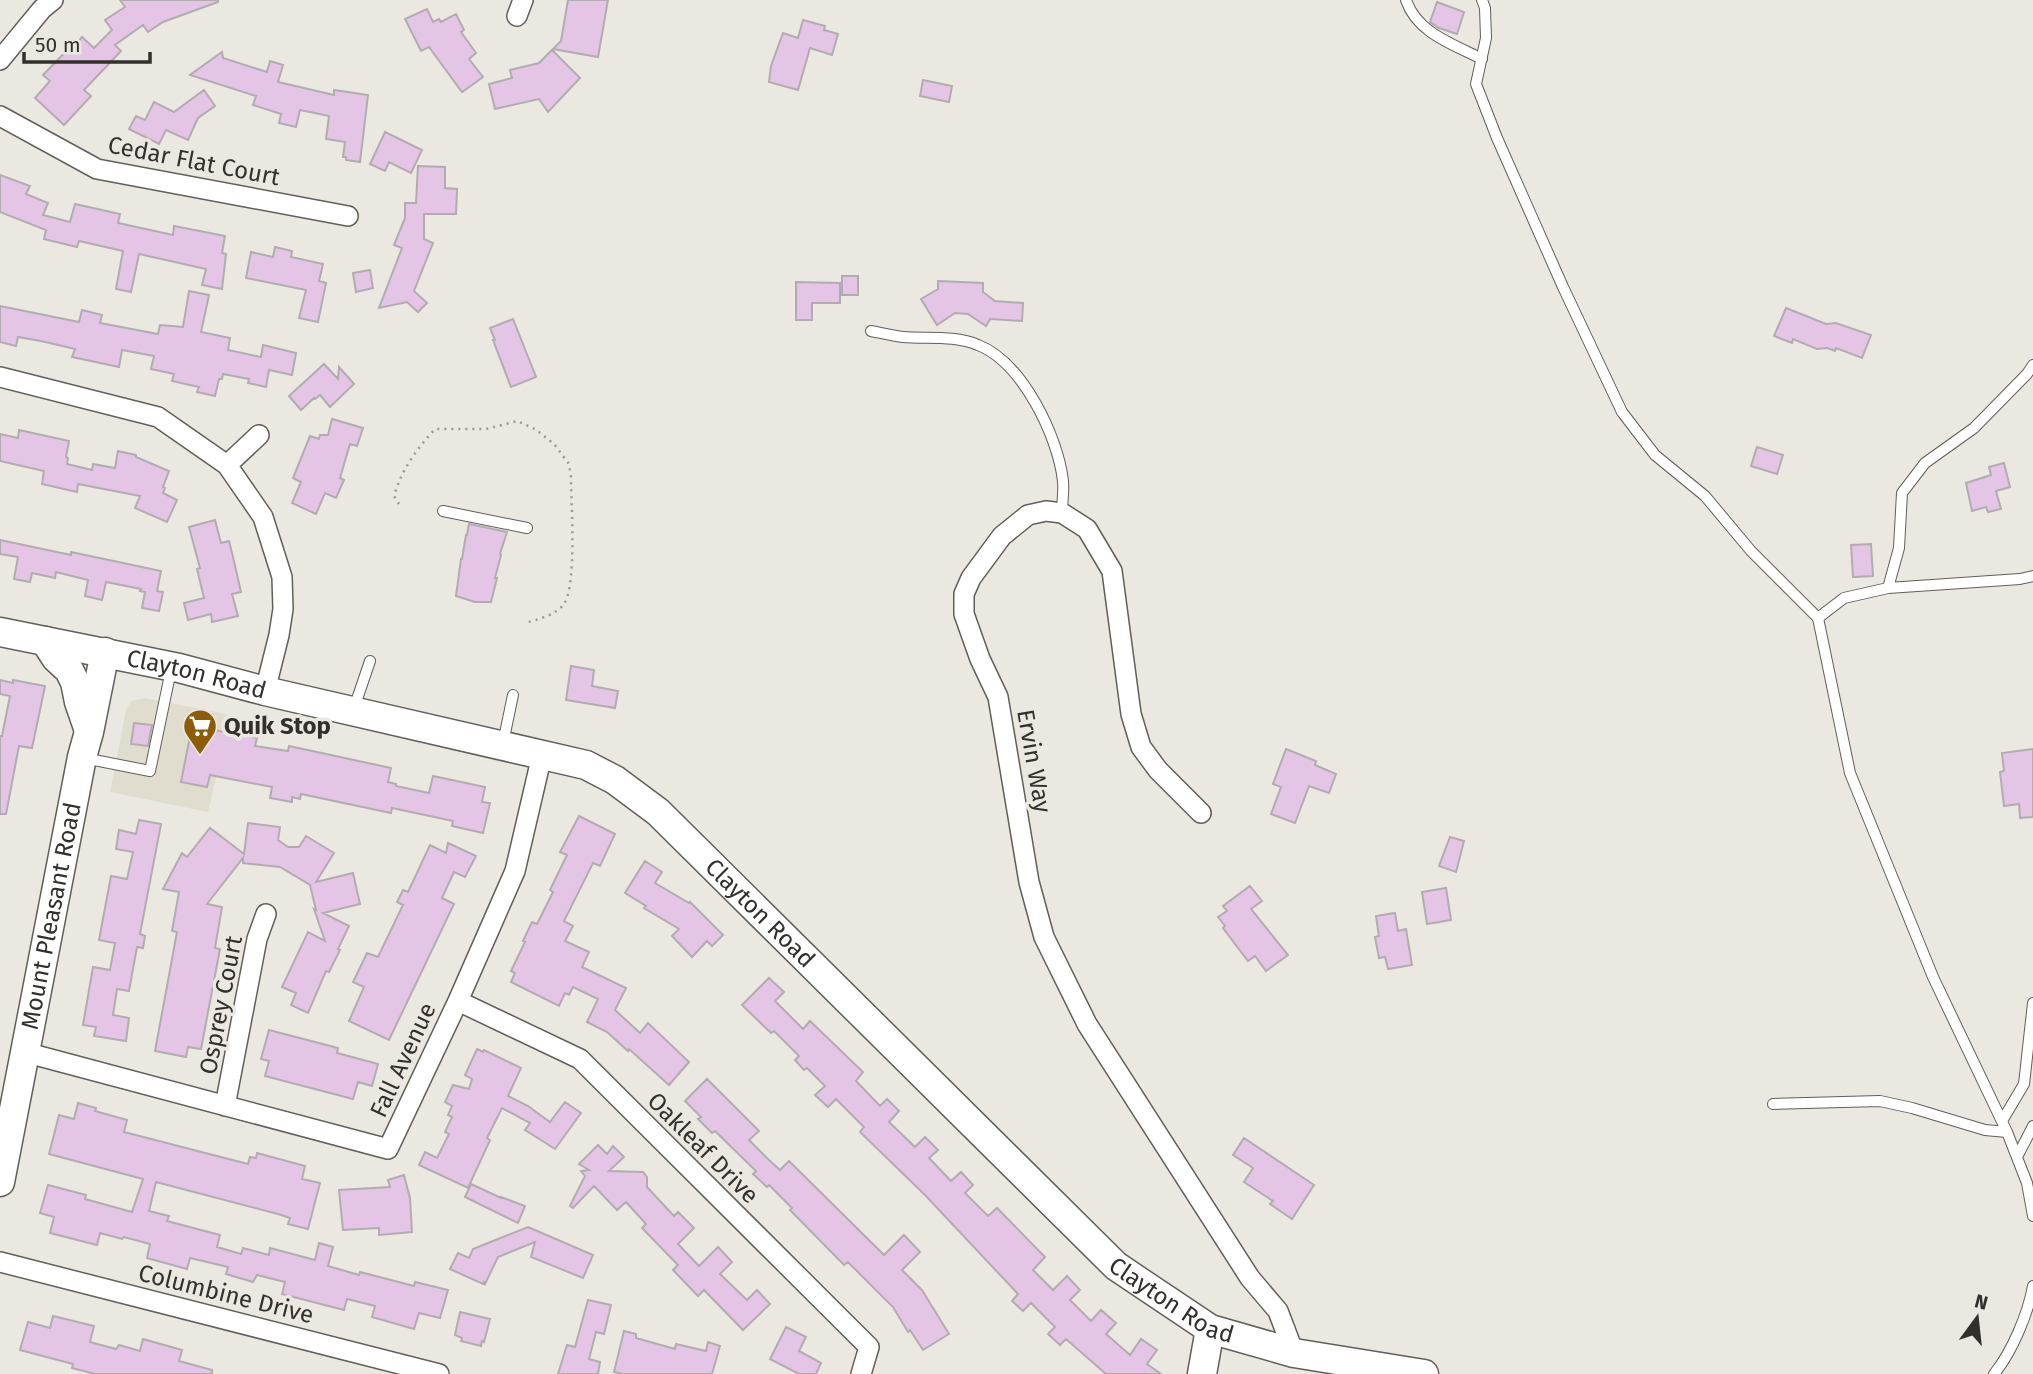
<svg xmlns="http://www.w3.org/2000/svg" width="2033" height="1374" font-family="'Fira Sans',sans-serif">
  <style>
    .built { fill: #e1ddce }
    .building { fill: #e5c5e6; stroke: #b2acb2; stroke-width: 2 }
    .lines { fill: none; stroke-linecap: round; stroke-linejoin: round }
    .lane-casing { stroke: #615f58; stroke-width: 12 }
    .street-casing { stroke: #615f58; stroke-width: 22 }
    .secondary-casing { stroke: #615f58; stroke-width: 31 }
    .path { stroke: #9a9993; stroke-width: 2.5; stroke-dasharray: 2 5; stroke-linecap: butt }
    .lane { stroke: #fff; stroke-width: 10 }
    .street { stroke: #fff; stroke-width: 19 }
    .secondary { stroke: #fff; stroke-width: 28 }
    .labels { text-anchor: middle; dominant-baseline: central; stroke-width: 7; stroke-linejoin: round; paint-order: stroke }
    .street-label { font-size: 24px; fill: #31302d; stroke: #eae8e0 }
    .poi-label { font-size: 24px; font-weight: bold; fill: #31302d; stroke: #eae8e0; text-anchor: start }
  </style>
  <rect width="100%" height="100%" fill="#eae8e0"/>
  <path class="built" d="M145 698 231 715 208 812 110 792 126 710 131 701Z"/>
  <path class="building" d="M120 0H218V2L163 22 148 32 143 25 115 45 121 51 84 90 91 96 64 125 35 98 50 81 43 75 76 41 78 42 82 37 94 48 112 30 105 20 125 7Z
    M568 0H608L598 57 553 49 561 41Z
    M1437 2 1464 12 1457 34 1439 28 1430 22Z
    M427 9 433 22 439 19 441 22 456 14 464 30 461 32 476 53 469 59 483 77 462 92 429 47 421 51 405 19Z
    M803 20 825 26 824 30 838 34 832 55 810 48 798 90 769 82 771 66 783 33 798 38Z
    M552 50 580 78 548 112 539 99 495 109 489 84 512 78 510 70 539 63Z
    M222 52 223 58 267 72 270 61 283 65 278 82 334 95V90L368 95 360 162 346 160V157H343L345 142 326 139 329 116 300 110 296 127 279 123 281 114 253 105 256 96 190 75Z
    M923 80 952 86 949 102 920 96Z
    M204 90 215 106 198 118 188 140 166 130 159 144 129 129 136 116 145 120 154 102 174 112Z
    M385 132 422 150 411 173 389 162 385 171 370 164Z
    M418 166 445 167V188L457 189 456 214H424V239L433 243 414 291 427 303 418 312 407 302 379 308 402 248 394 245 405 218V203H416Z
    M0 175 30 186 26 194 48 203 43 215 70 222 75 204 120 214 118 223 173 235 174 226 225 236 222 253 226 254 222 289 202 285 206 269 139 254 131 292 116 289 123 251 79 241 77 247 44 239 46 230 0 212Z
    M275 247 292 251 291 257 323 264 319 281 326 283 318 322 299 318 306 290 246 278 251 252 273 257Z
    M370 270 373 288 356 292 353 273Z
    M842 276H858V295H842Z
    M938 281 983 283V292L995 301 1023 303 1022 321 990 319 986 326 968 314 955 313 937 325 921 299 938 289Z
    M796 282 840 283V303H812V320H796Z
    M189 291 209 295 201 332 230 338 228 350 261 357 263 345 296 353 292 375 269 370 266 387 248 383 249 379 223 374 222 379H219L215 396 197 392 199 387 172 381 174 374 151 369 154 356 122 350 119 367 72 357 75 349 41 341 18 337 16 346 0 342V306L79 322 82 310 102 315 100 323 158 334 160 325 183 327Z
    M1786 308 1826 324 1836 323 1871 335 1862 358 1836 348 1835 351 1827 348 1817 349 1793 339 1792 343 1774 336Z
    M513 319 536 377 511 387 493 340H495L490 328Z
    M324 364 338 379 339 367 354 384 330 407 320 395 315 399 314 398 301 410 289 396Z
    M332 419 363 428 357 446 350 444 340 478 344 480 336 498 325 493 316 514 292 503 301 482 293 478 310 436 319 439 320 435H328Z
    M19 430 69 441 66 457 68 458 67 464 92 470 93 464 115 468 118 451 136 455V457L169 471 163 487 165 488 163 493 177 500 167 522 135 508 140 496 78 484 77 492 42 484 44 471 0 461V434L18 438Z
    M1757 447 1783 455 1777 474 1751 466Z
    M2004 463 2010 487 1996 491 2001 509 1988 512 1986 507 1972 511 1966 483 1991 475 1989 467Z
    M215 520 221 543 229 541 233 557 241 592 232 594 238 616 212 622 211 614 188 620 184 603 204 598 197 569 200 568 189 527Z
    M469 524 507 532 500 554 501 555 495 578H497L491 602H475L456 596 461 559H462L466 535H467Z
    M0 540 71 555V552L161 571 157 591 163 592 159 611 142 608 145 592 140 591 141 589 106 582 102 600 85 596 88 580 56 572 55 578 32 573 30 582 14 579 18 557 0 554Z
    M1871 544 1873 576 1853 577 1851 545Z
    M571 666 594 670 592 686 618 691 615 708 566 700Z
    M0 680 13 683V680L45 686 32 748 19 746 6 814H0V736H2L10 696 0 694Z
    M134 723 152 725 148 746 131 744Z
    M192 726 257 738 255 746 288 751 289 746 391 768 388 782 396 784V786L429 793 433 776 485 787 482 802 490 803 483 833 452 826 453 821 392 808 391 813 301 794 300 799 292 797V802L270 798 272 787 210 775 207 787 181 782Z
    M1286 749 1316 761 1315 765 1336 774 1329 793 1309 786 1295 823 1271 814 1281 787 1273 784Z
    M2033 749V817L2020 818 2019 804 2004 806 2000 772 2004 771 2002 753Z
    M579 816 615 834 600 866 593 863 564 921 573 926 565 941 589 952 582 967 626 988 615 1010 640 1033 648 1023 689 1062 669 1085 629 1049 628 1051 607 1032 587 1022 598 999 573 987 569 995 565 993 559 1006 511 982 515 973 511 971 525 942 523 941 532 922 537 924 553 892 550 890 567 855 560 852Z
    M139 820 161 824 140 934 145 936 143 948 137 947 129 991 117 989 113 1015 129 1018 126 1041 94 1036 96 1027 83 1025 93 967 110 970 115 943 99 940 111 876 127 879 133 852 116 849 119 830 136 834Z
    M248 823 280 827 278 840 288 847H299L306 836 334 853 316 882 353 873 360 904 323 913 349 926 338 949 340 950 329 972 326 971 308 1013 291 1005 296 993 282 987 308 932 325 941 314 909 316 910 310 885 280 867 243 863V858L207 904 222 907 215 948 220 949 201 1049 188 1047 186 1057 155 1051 177 932 172 931 179 892 163 889 182 853 187 857 210 828 244 854Z
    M1450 837 1464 841 1456 872 1439 866Z
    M448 843 476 856 465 877 454 872 442 898 454 904 389 1040 349 1021 364 987 353 982 367 953 378 957 403 905 397 902 403 890 408 892 430 845 446 853Z
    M645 861 662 872 655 883 689 903 690 902 723 935 712 946 707 941 692 957 672 936 679 929 644 908 646 906 625 893Z
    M1250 886 1262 901 1251 909 1288 955 1266 971 1255 956 1248 961 1223 928 1225 926 1218 917 1227 911 1223 906Z
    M1446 888 1451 920 1427 924 1422 892Z
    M1395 913 1398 931 1406 929 1412 965 1388 969 1385 957 1379 958 1375 937 1379 936 1376 916Z
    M769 978 784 992 775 1001 803 1029 810 1021 863 1072 856 1081 880 1106 887 1099 899 1111 889 1122 915 1147 925 1137 938 1150 929 1158 951 1181 961 1172 973 1185 965 1193 988 1216 997 1208 1045 1257 1033 1270 1053 1290 1067 1276 1080 1290 1070 1300 1091 1321 1101 1310 1116 1323 1106 1334 1130 1355 1141 1339 1157 1350 1147 1364 1161 1374H1106L1066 1339 1060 1345 1048 1334 1055 1327 1031 1303 1023 1311 1012 1301 1018 1294 925 1195 860 1132 864 1127 836 1099 828 1107 815 1095 825 1086 807 1068 804 1070 795 1060 799 1056 774 1031 771 1033 742 1005Z
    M269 1030 338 1048 337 1053 378 1064 372 1086 358 1082 353 1099 265 1076 269 1061 261 1059Z
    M477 1049 483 1052 484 1050 521 1068 508 1096 528 1106 550 1122 565 1102 581 1113 555 1149 525 1130 530 1123 502 1108 487 1138 490 1140 468 1188 419 1165 425 1152 437 1158 449 1134 445 1132 452 1117 448 1115 452 1106 445 1102 453 1085 469 1089 472 1079 465 1075Z
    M707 1079 759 1131 749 1140 768 1159 780 1170 789 1161 884 1255 904 1235 920 1252 902 1270 922 1290 949 1334 923 1350 910 1330 908 1332 893 1307 848 1262 844 1265 790 1210 792 1208 769 1185 767 1187 753 1174 756 1171 715 1131 712 1133 698 1119 701 1117 685 1101Z
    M78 1103 96 1108 95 1111 127 1120 124 1132 248 1164 250 1157 256 1158 257 1153 305 1166 302 1179 320 1183 308 1229 288 1224 290 1218 278 1214 156 1182 149 1211 169 1216 167 1221 220 1235 217 1247 241 1254 243 1248 269 1255 270 1248 315 1260 319 1243 333 1247 328 1266 359 1275 360 1272 414 1286 415 1282 448 1290 440 1318 419 1313 414 1329 372 1317 375 1306 347 1299 344 1310 282 1294 285 1282 257 1275 253 1282 226 1274 228 1267 190 1258 187 1269 147 1258 150 1244 124 1237 122 1239 100 1233 97 1245 50 1233 54 1217 40 1213 48 1185 86 1195 85 1199 132 1212 143 1179 49 1154 59 1115 74 1119Z
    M1244 1138 1314 1185 1292 1219 1270 1204 1273 1201 1244 1182 1253 1168 1233 1155Z
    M598 1145 607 1154 613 1146 624 1157 609 1171 643 1172 647 1177V1187L674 1216 678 1212 694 1228 678 1244 699 1266 718 1247 732 1262 720 1274 747 1300 757 1290 770 1304 743 1330 704 1290 698 1296 673 1270 678 1265 642 1228 646 1224 626 1202 617 1210 594 1186 573 1208 570 1206 585 1176 581 1171 589 1170 579 1164Z
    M404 1175 410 1198 412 1232 379 1235V1228L343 1230 339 1190 390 1187 388 1180Z
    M471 1184 501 1198V1197L525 1206 518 1223 465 1197Z
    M528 1227 593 1255 583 1278 531 1257 535 1242 498 1257 485 1284 484 1282 483 1284 450 1269 458 1253 469 1258 473 1249Z
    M588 1300 611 1305 604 1334 596 1332 589 1359 600 1362 598 1374H558L567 1345 575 1347Z
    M460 1312 490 1319 484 1342 482 1341 481 1346 461 1341 462 1338 455 1335Z
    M53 1316 94 1326 90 1342 116 1349 119 1345 140 1351 143 1339 182 1350 179 1361 212 1370V1374H95L72 1368 73 1364 20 1350 28 1322 50 1328Z
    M786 1327 806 1337 799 1351 821 1363 816 1374H799L770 1359Z
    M624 1331 636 1334V1338L675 1349 676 1344 706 1351 708 1342 720 1346 712 1374H623L614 1372Z"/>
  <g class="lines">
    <g class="lane-casing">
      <path id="lane" d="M1406 0C1417 33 1453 44 1482 59
        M1482 0 1485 8 1486 38 1476 84 1497 138 1563 287 1622 412 1655 455 1705 496 1751 551 1818 618 1844 598 1888 588 1899 548 1902 493 1925 463 1974 428 2027 374 2033 365
        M871 331C882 333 893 336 903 337 927 339 955 335 978 345 1022 362 1058 436 1063 481 1064 491 1062 503 1062 513
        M443 511 527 528
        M1888 588 2020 579 2033 576
        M1818 618 1850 773 1933 977 2007 1132 2027 1183 2033 1216
        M354 708 370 661
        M503 743 513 695
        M84 758 150 771 171 670
        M1773 1104 1880 1101 1912 1108 1985 1130 2007 1132
        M2002 1121 2024 1084 2033 1003
        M2017 1157 2033 1126
        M1994 1374C2012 1352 2028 1314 2033 1286"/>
    </g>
    <g class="street-casing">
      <path id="street" d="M517 16 523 0
        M0 60 42 9 53 0
        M0 116 97 169 348 216
        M0 377 158 417 227 465 263 517 282 577 283 609 279 635 265 691
        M227 465 259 435
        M1201 813 1158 770 1141 747 1131 714 1112 571 1087 529 1062 513 1046 511 1028 515 1002 536 971 578 964 594V614L980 659 998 697 1029 882 1044 937 1087 1024 1250 1278 1278 1311 1294 1353
        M458 1001 580 1059 869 1347 861 1374
        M24 1052 388 1149 458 1001 515 871 542 755
        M225 1106 257 939 266 914
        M0 1262 439 1374"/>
    </g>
    <g class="secondary-casing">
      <g id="secondary">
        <path id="s1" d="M0 632 179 668 265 691 586 765 615 780 658 812 1116 1266 1210 1329 1294 1353 1424 1374"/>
        <path d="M45 641 56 658 69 670 75 682 79 702 88 728"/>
        <path id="s2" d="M0 1182 82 757 89 732 105 652"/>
        <path d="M1202 1374 1210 1329"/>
      </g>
    </g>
    <path class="path" d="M399 504 394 496C402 469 416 450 435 429H486L517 421 535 429 554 444 569 464 571 477C571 504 577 584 564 604 555 616 538 619 525 623"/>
    <use href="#lane" class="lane"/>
    <use href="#street" class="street"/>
    <use href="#secondary" class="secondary"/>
  </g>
  <defs>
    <g id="supermarket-pin" transform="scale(1.75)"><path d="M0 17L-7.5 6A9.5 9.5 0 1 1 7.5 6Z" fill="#8d5c06" stroke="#eae8e0"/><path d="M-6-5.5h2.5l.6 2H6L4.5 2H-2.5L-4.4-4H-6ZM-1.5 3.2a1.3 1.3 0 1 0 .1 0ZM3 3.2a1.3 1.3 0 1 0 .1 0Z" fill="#fff"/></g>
  </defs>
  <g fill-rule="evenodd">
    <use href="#supermarket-pin" x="200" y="726"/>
  </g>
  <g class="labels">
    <g class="street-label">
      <text transform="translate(194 161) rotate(11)">Cedar Flat Court</text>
      <text stroke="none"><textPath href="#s1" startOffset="201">Clayton Road</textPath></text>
      <text transform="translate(1034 761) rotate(80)">Ervin Way</text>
      <text stroke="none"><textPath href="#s1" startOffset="831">Clayton Road</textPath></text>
      <text stroke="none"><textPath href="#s2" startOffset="271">Mount Pleasant Road</textPath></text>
      <text transform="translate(221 1005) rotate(-79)">Osprey Court</text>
      <text transform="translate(403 1060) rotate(-65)">Fall Avenue</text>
      <text transform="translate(703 1148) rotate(45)">Oakleaf Drive</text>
      <text transform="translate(226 1294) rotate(14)">Columbine Drive</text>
      <text stroke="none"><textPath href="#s1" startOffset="1398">Clayton Road</textPath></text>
    </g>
    <g class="poi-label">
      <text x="224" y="726">Quik Stop</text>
    </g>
  </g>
  <g transform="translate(1977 1318) rotate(15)" stroke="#eae8e0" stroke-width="5" paint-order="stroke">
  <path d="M0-5L12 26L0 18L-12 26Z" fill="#31302d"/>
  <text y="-10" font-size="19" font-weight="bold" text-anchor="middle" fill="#31302d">N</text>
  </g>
  <path d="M24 52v10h126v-10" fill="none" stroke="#31302d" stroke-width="3.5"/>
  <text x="35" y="52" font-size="21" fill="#31302d" stroke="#eae8e0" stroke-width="5" paint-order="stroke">50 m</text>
</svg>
